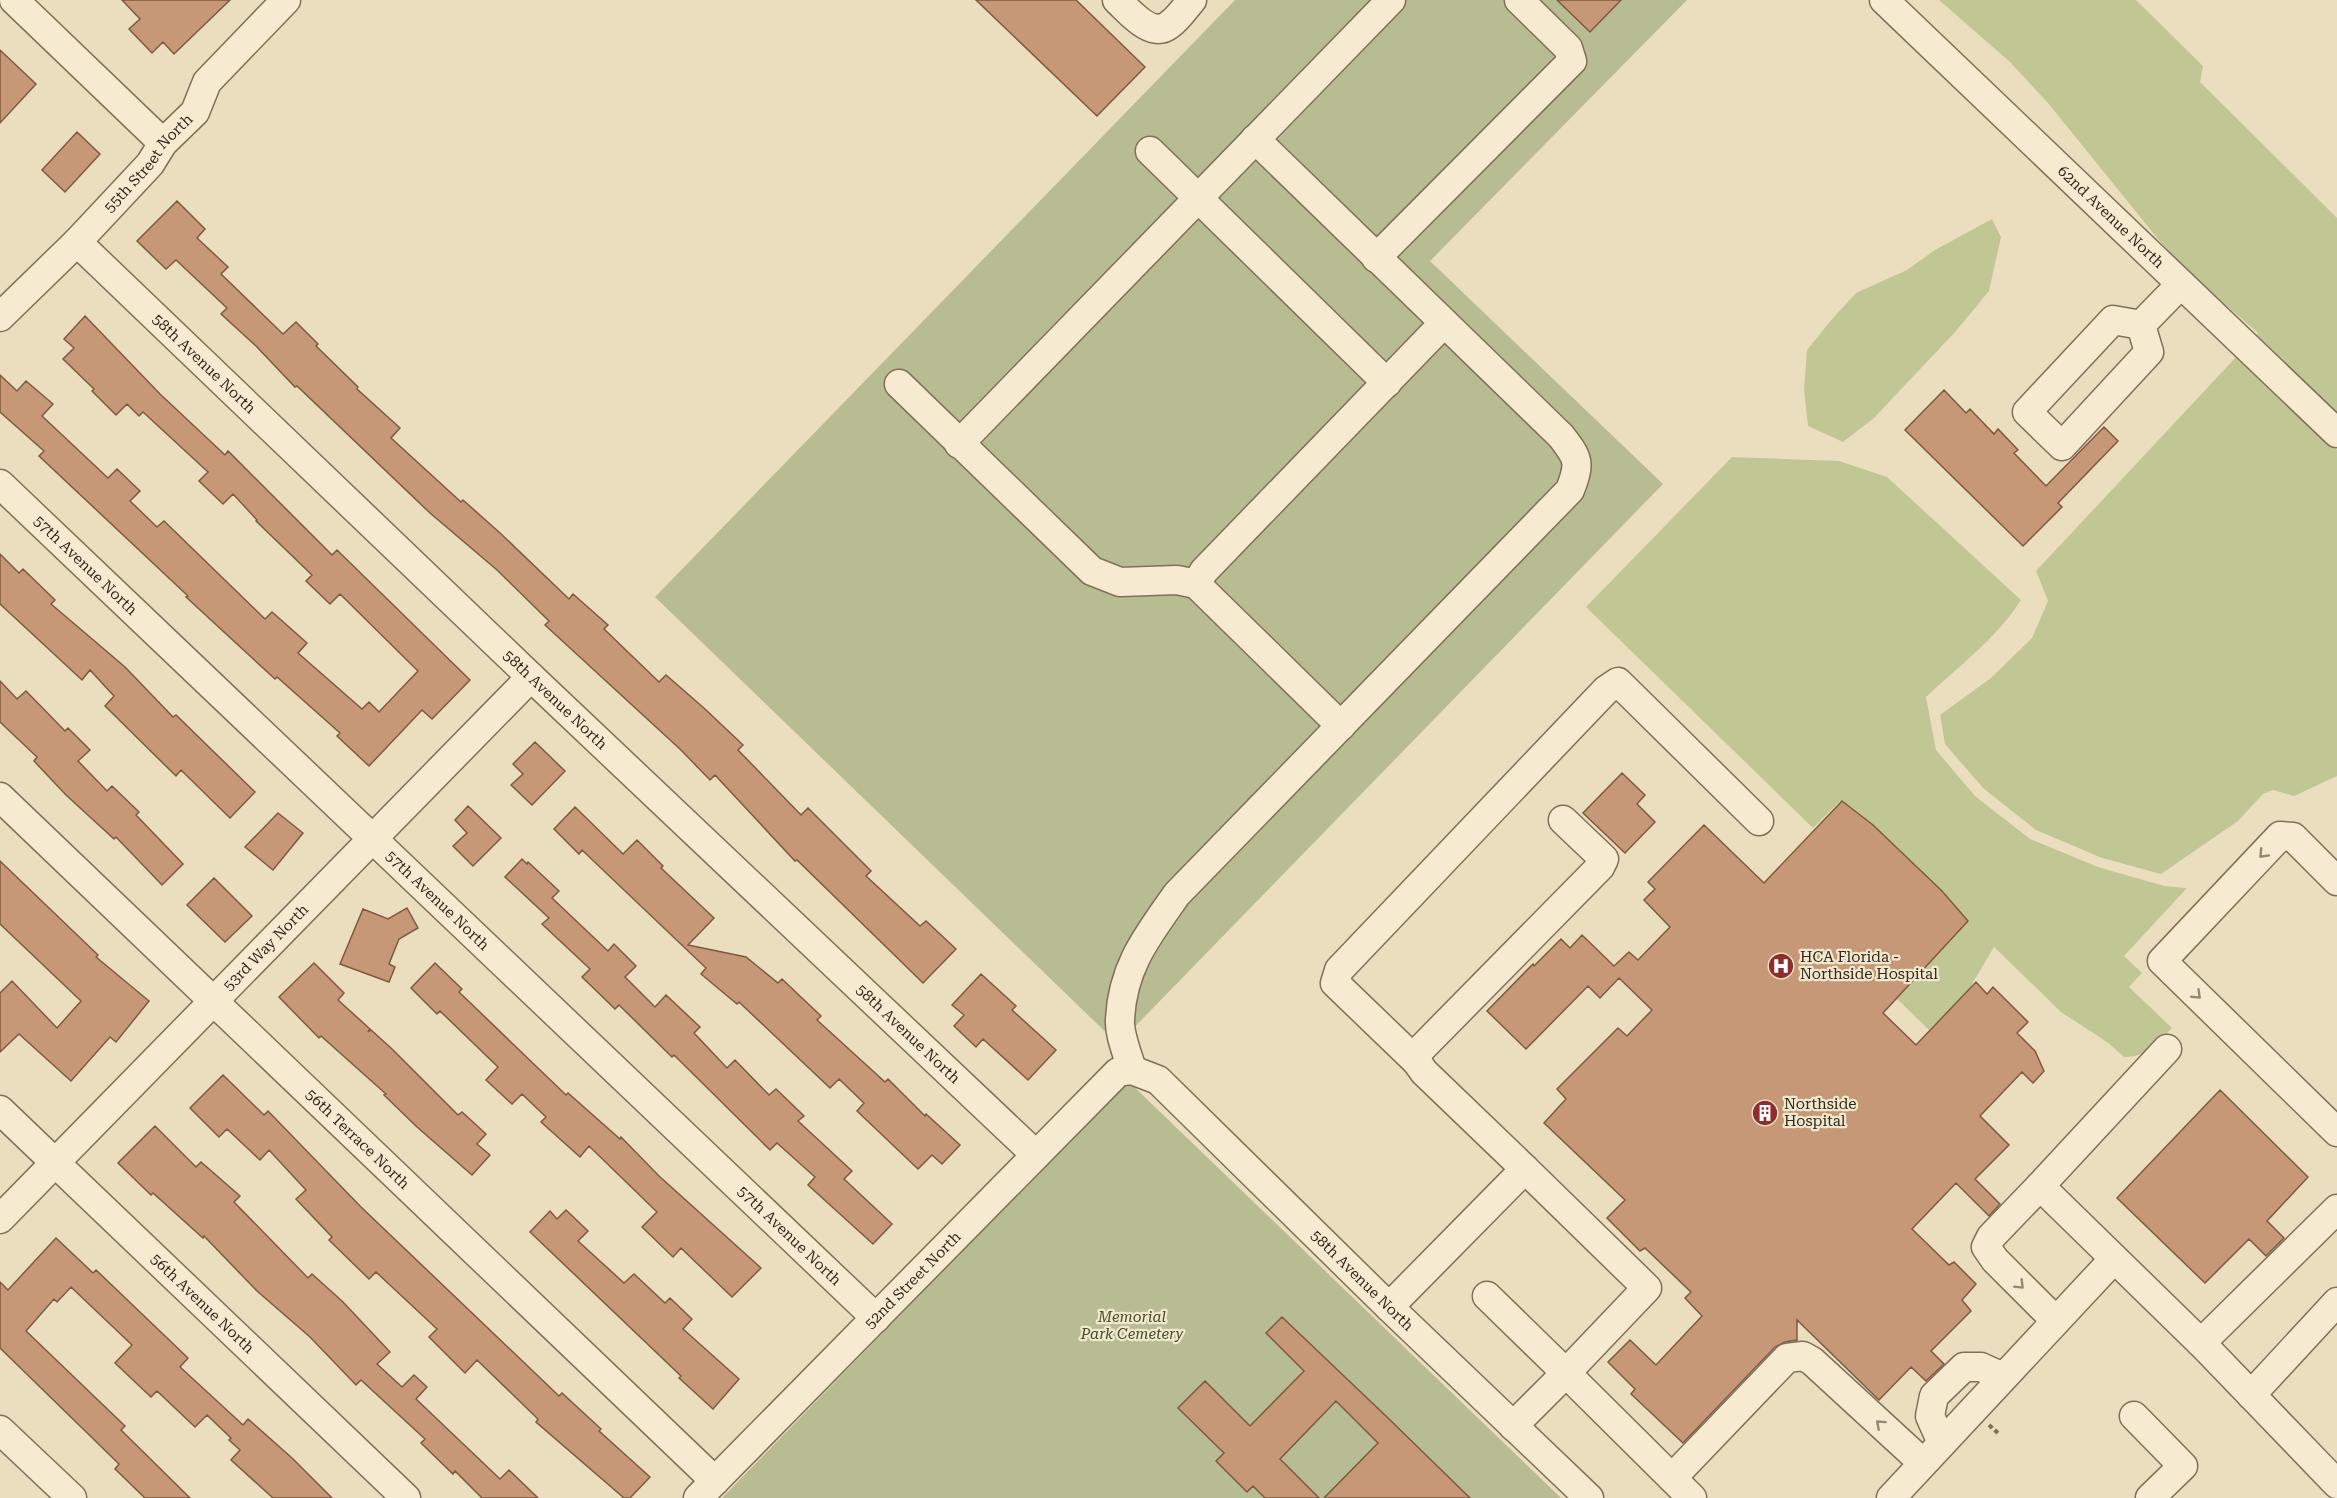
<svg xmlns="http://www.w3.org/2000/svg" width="2337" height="1498" font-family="'Roboto Serif',serif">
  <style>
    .green { fill: #c1c794 }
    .cemetery { fill: #b7bc93 }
    .building { fill: #c69877; stroke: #7f5940; stroke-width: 1.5 }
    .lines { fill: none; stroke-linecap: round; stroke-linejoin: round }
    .minor-casing { stroke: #826f59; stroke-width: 31 }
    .path { stroke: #826f59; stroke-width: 4; stroke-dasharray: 4.5 3; stroke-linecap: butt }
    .minor { stroke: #f6ebd1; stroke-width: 28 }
    .oneway { stroke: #948976 }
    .labels { text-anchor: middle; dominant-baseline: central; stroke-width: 4.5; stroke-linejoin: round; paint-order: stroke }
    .street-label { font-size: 15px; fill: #32271c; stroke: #f2e8ce }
    .poi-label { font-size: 15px; fill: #32271c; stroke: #f2e8ce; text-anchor: start }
    .park-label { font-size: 15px; font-style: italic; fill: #434d24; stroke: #f2e8ce }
  </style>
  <rect width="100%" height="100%" fill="#eadebf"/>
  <path class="green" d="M1939 0H2136L2203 66 2200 82 2337 218V416L2255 337 2258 333 2189 273 2158 239 2048 103 2010 62Z
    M1992 219 2001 237 1989 291 1956 331 1874 418 1843 442 1808 426 1804 389 1807 350 1833 318 1856 293 1907 270 1935 250Z
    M2238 355 2337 450V776L2294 796 2273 790 2263 794 2238 821 2161 874 2102 858 2036 830 1983 788 1945 744 1940 715 1991 678 2032 638 2048 601 2036 571Z
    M1732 457 1839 461 1887 477 2021 600C1997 638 1958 667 1926 697L1936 750 1975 796 2030 839 2098 867 2164 886 2187 888 2124 956 2142 973 2129 987 2172 1028C2156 1045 2150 1056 2124 1057L2107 1042 2061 1012 1994 947 1969 989 1929 1030 1891 993 1963 918C1926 874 1885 836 1840 801L1813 828 1586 607Z"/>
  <path class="cemetery" d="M1235 0H1687L1430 261 1663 484 1118 1044 655 597Z
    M1128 1081 1561 1498H722Z"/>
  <path class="building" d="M122 0H230L174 54 163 42 152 53 129 29 140 19Z
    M976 0H1076L1145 67 1097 116Z
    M1557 0H1621L1590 32Z
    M0 50 36 84 0 123Z
    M77 132 100 154 65 192 42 170Z
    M177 201 205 229 197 238 228 267 221 274 283 334 296 322 318 344 316 346 358 387 357 389 400 428 391 438 461 502 463 500 500 533 569 599 573 594 608 625 604 629 659 682 666 675 705 709 743 745 738 750 801 815 808 808 871 871 866 876 920 926 926 921 956 949 923 983 797 860 795 861 715 775 710 780 681 750 545 625 549 621 497 570 430 513 297 386 295 387 256 346 221 314 227 308 176 260 166 269 137 241Z
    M85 316 160 394 225 455 228 451 332 555 337 550 470 680 432 719 422 710 369 766 337 736 340 733 277 677 275 679 186 597 188 596 39 456 44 451 0 412V375L17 391 26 381 53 404 42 416 108 478 117 469 140 491 130 501 157 527 164 521 265 619 272 612 307 643 298 653 362 709 369 702 379 712 418 671 340 594 330 604 306 581 312 575 256 521 257 520 233 494 223 504 199 481 208 472 143 412 139 416 127 404 116 415 92 391 94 389 63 359 74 348 64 339Z
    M1944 390 1966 413 1970 409 1994 434 1998 429 2018 450 2014 453 2046 486 2104 427 2118 441 2058 503 2062 507 2023 546 1905 430Z
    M0 554 19 573 23 569 55 600 51 604 125 667 173 717 176 715 255 792 230 818 181 770 176 776 105 706 114 696 90 670 82 680 0 604Z
    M0 681 17 699 26 691 65 731 68 728 90 750 78 761 107 791 112 786 139 812 136 815 183 864 162 885 116 837 114 839 66 795 34 761 37 757 0 722Z
    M535 742 565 771 532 805 511 785 523 774 513 764Z
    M1622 773 1645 795 1637 804 1655 822 1625 853 1583 813Z
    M1842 801 1873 825 1942 891 1968 921 1883 1013 1916 1045 1976 982 1987 994 1993 987 2028 1022 2017 1033 2035 1051 2044 1071 2033 1083 2022 1072 1980 1116 2009 1145 1975 1179 2000 1204 1989 1216 1956 1183 1912 1229 1949 1265 1954 1262 1976 1284 1962 1300 1971 1311 1931 1351 1944 1364 1926 1381 1911 1367 1879 1400 1797 1320V1340L1785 1342 1775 1347 1683 1443 1631 1394 1635 1389 1608 1362 1630 1340 1656 1365 1702 1316 1685 1298 1691 1292 1645 1248 1640 1251 1607 1218 1625 1200 1544 1123 1566 1099 1557 1089 1618 1028 1627 1036 1652 1010 1619 978 1600 998 1588 986 1526 1049 1487 1011 1533 964 1534 966 1561 939 1570 948 1582 935 1614 966 1629 952 1638 960 1670 927 1644 900 1655 889 1648 882 1704 825 1764 883Z
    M468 806 501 838 473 866 453 846 467 833 455 820Z
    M575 807 623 854 637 840 663 866 661 868 714 918 688 945 746 957 778 983 782 979 821 1016 817 1020 885 1082 888 1079 925 1116 926 1114 960 1145 942 1164 932 1155 918 1169 857 1111 864 1103 839 1079 830 1088 739 1002 737 1004 701 974 706 968 582 850 579 854 554 829Z
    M278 813 303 833 273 870 245 847Z
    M522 859 527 864 528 862 559 891 552 898 608 951 614 944 636 966 625 977 655 1007 666 995 700 1027 694 1033 727 1068 735 1060 769 1095 776 1089 804 1116 798 1121 852 1171 844 1179 892 1224 873 1244 808 1185 815 1177 777 1143 770 1150 674 1055 672 1057 619 1005 615 1009 582 977 590 969 542 924 549 918 505 877Z
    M0 861 98 955 96 957 149 1001 116 1042 110 1037 71 1081 19 1034 0 1052V993L12 981 57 1028 81 1001 0 924Z
    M214 878 252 916 225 942 187 905Z
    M407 908 418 928 399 939 389 964 395 967 389 982 340 964 363 909 388 919Z
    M314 963 344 993 338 1000 370 1029 368 1032 371 1030 392 1049 458 1115 462 1112 486 1134 477 1144 490 1155 472 1175 417 1127 384 1095 386 1094 321 1036 319 1038 279 997Z
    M435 963 462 989 459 992 566 1095 568 1093 620 1139 621 1137 659 1176 761 1268 732 1297 681 1248 673 1257 642 1227 657 1212 589 1146 580 1157 541 1122 546 1117 522 1094 512 1104 486 1080 498 1067 440 1011 437 1014 411 988Z
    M981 974 1016 1006 1012 1010 1056 1050 1028 1080 983 1039 976 1047 954 1026 964 1015 952 1005Z
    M223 1075 264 1115 268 1111 361 1207 559 1396 562 1393 601 1429 599 1431 650 1477 630 1498H624L536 1422 538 1419 477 1360 465 1373 429 1337 437 1329 376 1272 369 1279 329 1240 332 1237 296 1199 306 1190 269 1150 260 1160 227 1129 219 1137 190 1108Z
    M2220 1090 2308 1177 2267 1221 2284 1238 2266 1256 2249 1239 2205 1283 2117 1198Z
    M155 1126 196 1167 201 1162 240 1196 234 1202 308 1278 312 1274 343 1302 390 1352 377 1364 402 1387 414 1375 427 1387 416 1399 500 1479 509 1470 538 1498H482L455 1471 453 1474 421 1443 425 1439 361 1380 356 1385 310 1337 257 1291 204 1236 203 1238 153 1193 151 1195 118 1163Z
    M566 1210 588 1231 578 1241 624 1283 634 1274 665 1303 670 1298 692 1319 683 1329 739 1379 713 1409 679 1378 681 1376 530 1232 550 1211 557 1219Z
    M56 1238 93 1273 96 1270 188 1358 180 1367 243 1425 248 1419 292 1458 332 1498H273L231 1460 240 1450 229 1440 231 1438 207 1415 195 1427 157 1391 151 1397 115 1363 132 1345 71 1287 57 1302 54 1299 26 1331 125 1426 121 1430 190 1498H145L115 1469 119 1464 0 1348V1282L8 1290Z
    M1282 1317 1388 1418 1470 1498H1324L1378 1443 1336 1401 1280 1459 1319 1498H1265L1253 1486 1247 1492 1216 1461 1224 1453 1178 1408 1205 1381 1250 1426 1304 1371 1266 1333Z"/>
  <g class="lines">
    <g class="minor-casing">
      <g id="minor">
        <path d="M14 0 163 143"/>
        <path d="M1117 0C1129 11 1151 39 1169 25 1178 19 1185 8 1192 0"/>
        <path id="s1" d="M1884 0 2337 433"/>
        <path d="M1150 151 1387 383"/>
        <path id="s2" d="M77 242 531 677 1036 1155"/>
        <path d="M1376 258 1572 61 1568 48 1519 0"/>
        <path id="s3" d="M0 317 77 242 150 164 163 143 195 112 207 82 286 0"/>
        <path d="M2141 325 2149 352 2062 446 2027 412 2113 320 2141 325 2181 284"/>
        <path d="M899 384 1092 571 1120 582 1177 580 1196 584 1341 726"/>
        <path d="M959 444 1391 0"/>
        <path id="s4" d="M0 484 876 1318"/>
        <path d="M1196 584 1204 571 1444 323"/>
        <path id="s5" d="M0 797 715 1481"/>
        <path d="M2337 881 2293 837 2280 836 2162 961 2337 1132"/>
        <path d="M2167 1049 2040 1186 2205 1347 2337 1484"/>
        <path d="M1417 1062 1335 983 1339 970 1606 690 1618 682 1759 821"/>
        <path d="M1132 1070C1128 1055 1119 1035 1120 1020 1122 967 1148 935 1177 894L1570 490C1581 462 1578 458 1561 436L1255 139"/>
        <path id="s6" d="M1132 1070 1158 1080 1389 1307 1589 1498"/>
        <path id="s7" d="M0 1110 406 1498"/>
        <path d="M1525 1169 1424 1072 1417 1062 1419 1051 1600 867 1604 859 1563 820"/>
        <path d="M2040 1186 1991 1237 1986 1247 1995 1260 2056 1321"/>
        <path id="s8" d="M0 1219 531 677"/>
        <path d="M1389 1307 1525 1169 1647 1288 1566 1373 1487 1296"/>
        <path d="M2201 1343 2337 1209"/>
        <path d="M2251 1395 2337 1302"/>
        <path d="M2134 1416 2183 1466 2150 1498"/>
        <path d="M1513 1426 1566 1373 1692 1498"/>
        <path d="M0 1430 72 1498"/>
        <path d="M1942 1443 1930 1416 1934 1396 1964 1367H1981L2003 1377"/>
        <path d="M1672 1478 1787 1358 1803 1356 1812 1361 1923 1463"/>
        <path id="s9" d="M698 1498 1118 1072 1132 1070"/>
        <path d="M1891 1498 2114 1259"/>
      </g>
    </g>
    <path class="path" d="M1989 1425 1999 1434"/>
    <use href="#minor" class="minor"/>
  </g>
  <defs><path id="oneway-chevron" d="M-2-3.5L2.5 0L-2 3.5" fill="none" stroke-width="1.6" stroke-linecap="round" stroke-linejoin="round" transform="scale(1.5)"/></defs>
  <g class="oneway">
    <use href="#oneway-chevron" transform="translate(2263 854) rotate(133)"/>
    <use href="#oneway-chevron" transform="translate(2197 995) rotate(44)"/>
    <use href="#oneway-chevron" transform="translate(2020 1285) rotate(45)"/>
    <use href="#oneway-chevron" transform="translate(1880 1424) rotate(-138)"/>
  </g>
  <defs>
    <g id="hospital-disc" transform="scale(1.35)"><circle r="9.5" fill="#8d2d2d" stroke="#f2e8ce"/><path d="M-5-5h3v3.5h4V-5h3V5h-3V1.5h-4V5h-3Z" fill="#fff"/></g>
    <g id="building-disc" transform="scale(1.35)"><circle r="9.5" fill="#8d2d2d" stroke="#f2e8ce"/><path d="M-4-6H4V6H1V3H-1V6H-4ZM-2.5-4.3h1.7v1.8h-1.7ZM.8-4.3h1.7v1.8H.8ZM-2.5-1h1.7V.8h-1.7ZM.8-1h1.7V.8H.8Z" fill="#fff"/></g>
  </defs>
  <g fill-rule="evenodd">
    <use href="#hospital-disc" x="1781" y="966"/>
    <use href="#building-disc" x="1765" y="1113"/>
  </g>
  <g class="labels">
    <g class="street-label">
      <text stroke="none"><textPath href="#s3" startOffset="214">55th Street North</textPath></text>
      <text stroke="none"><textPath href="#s1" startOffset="314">62nd Avenue North</textPath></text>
      <text stroke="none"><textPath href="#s2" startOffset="176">58th Avenue North</textPath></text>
      <text stroke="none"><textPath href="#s4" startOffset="118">57th Avenue North</textPath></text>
      <text stroke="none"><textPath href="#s2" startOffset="662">58th Avenue North</textPath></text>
      <text stroke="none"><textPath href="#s4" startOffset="604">57th Avenue North</textPath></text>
      <text stroke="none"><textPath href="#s8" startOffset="380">53rd Way North</textPath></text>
      <text stroke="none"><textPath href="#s2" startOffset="1148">58th Avenue North</textPath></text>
      <text stroke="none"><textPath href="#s5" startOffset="495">56th Terrace North</textPath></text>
      <text stroke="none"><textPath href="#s4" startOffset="1090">57th Avenue North</textPath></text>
      <text stroke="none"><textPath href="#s9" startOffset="306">52nd Street North</textPath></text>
      <text stroke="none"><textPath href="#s6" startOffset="314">58th Avenue North</textPath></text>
      <text stroke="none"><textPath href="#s7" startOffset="280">56th Avenue North</textPath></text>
    </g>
    <g class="poi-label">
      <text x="1800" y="957">HCA Florida -<tspan x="1800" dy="17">Northside Hospital</tspan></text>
      <text x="1784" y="1104">Northside<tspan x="1784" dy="17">Hospital</tspan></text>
    </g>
    <g class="park-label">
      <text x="1132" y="1317">Memorial<tspan x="1132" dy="17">Park Cemetery</tspan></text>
    </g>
  </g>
</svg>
